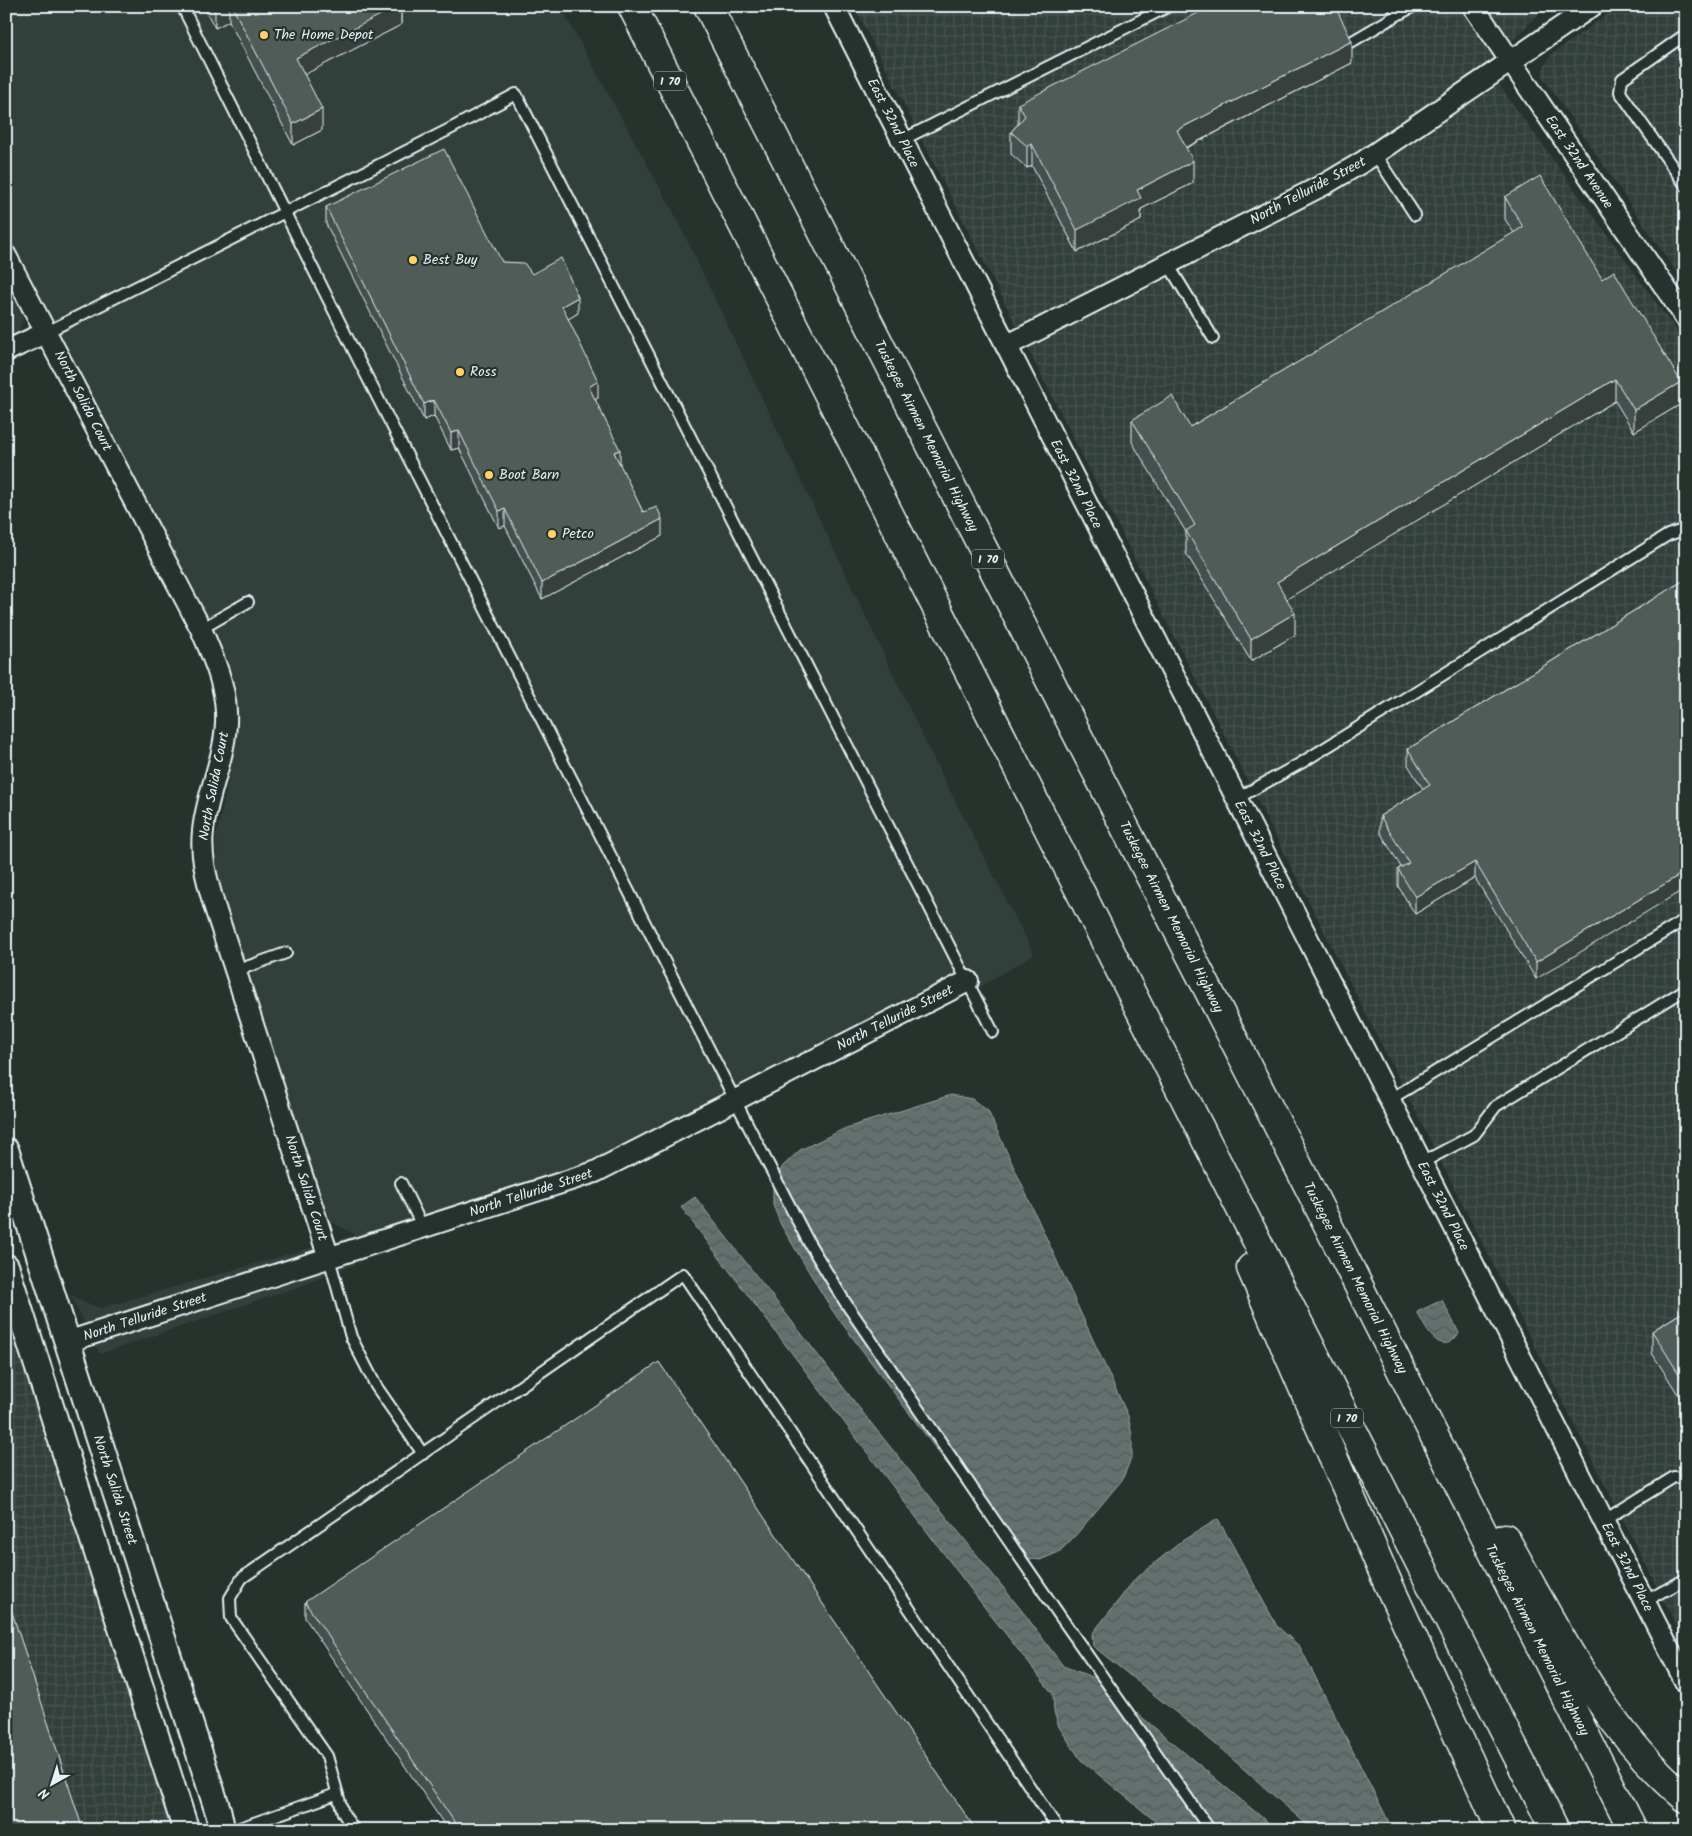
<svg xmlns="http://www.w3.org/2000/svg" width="1692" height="1836" font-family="Kalam,sans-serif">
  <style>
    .built { fill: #333f3a }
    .industrial { fill: url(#industrial-grid) }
    .water { fill: url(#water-waves); stroke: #98a3a5 }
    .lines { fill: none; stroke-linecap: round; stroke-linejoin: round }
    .service-casing { stroke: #e8f1f8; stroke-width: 14 }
    .minor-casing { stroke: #e8f1f8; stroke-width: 24 }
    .tertiary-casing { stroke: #e8f1f8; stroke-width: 29 }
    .motorway-casing { stroke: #e8f1f8; stroke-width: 31 }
    .service { stroke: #26332d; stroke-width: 10 }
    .minor { stroke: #26332d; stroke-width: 20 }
    .tertiary { stroke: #26332d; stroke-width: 25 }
    .motorway { stroke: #26332d; stroke-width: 28 }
    .wall { fill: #454f4d; stroke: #e8f1f8 }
    .shaded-wall { fill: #38403e; stroke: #e8f1f8 }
    .building { fill: #505c59; stroke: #e8f1f8 }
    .poi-dot { fill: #ffd166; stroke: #26332d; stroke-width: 2 }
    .labels { text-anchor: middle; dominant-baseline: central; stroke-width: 4.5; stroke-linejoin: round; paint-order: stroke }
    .shield { fill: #26332d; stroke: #aeb8bb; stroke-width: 1 }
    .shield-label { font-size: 12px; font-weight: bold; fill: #e8f1f8 }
    .poi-label { font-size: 14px; fill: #e8f1f8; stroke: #26332d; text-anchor: start }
    .street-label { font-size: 14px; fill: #e8f1f8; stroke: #26332d }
  </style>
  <defs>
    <pattern id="industrial-grid" width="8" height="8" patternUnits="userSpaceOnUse" patternTransform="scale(1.25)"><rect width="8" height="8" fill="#333f3a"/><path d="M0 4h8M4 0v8" fill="none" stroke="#47524e"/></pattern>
    <pattern id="water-waves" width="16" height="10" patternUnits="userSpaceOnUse" patternTransform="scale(1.25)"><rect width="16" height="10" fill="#636f6d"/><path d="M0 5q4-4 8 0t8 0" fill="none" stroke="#535a5a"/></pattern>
  </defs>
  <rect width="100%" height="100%" fill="#26332d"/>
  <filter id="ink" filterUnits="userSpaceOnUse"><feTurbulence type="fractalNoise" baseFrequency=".02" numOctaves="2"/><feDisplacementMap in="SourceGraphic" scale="10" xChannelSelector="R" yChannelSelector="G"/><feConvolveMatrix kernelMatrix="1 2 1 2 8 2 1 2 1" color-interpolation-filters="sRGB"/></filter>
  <g filter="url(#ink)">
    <path class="built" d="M6 6H560L676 217 931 754 1034 954 957 1001 588 1186 370 1258 303 1285 100 1354 70 1294 85 1303 101 1308 355 1235 329 1220 217 877 216 837 228 782 235 712 223 653 197 599 92 400 33 284 6 241Z
      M6 281 23 311V321L17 335 6 341Z"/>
    <path class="industrial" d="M854 6H1549L1540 12 1487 68 1686 344V1644Z
      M1619 6H1686V286L1543 77V70L1546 63 1552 54Z
      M6 1306 173 1830H6Z"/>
    <path class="water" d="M951 1095 972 1099 988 1111 1128 1416 1132 1436V1456L1122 1480 1075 1536 1059 1552 1040 1560 1025 1558 1007 1544 832 1310 781 1225 773 1205V1182L783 1166 800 1150 846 1128Z
      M695 1197 867 1418 1026 1616 1063 1666 1095 1678 1277 1830H1166L1081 1760 1059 1727 1054 1712 1053 1694 982 1604 681 1207Z
      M1442 1300 1459 1333C1441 1360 1425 1328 1417 1312Z
      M1218 1519 1277 1626 1300 1647 1393 1830H1313L1213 1742 1093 1646 1092 1634 1136 1578 1182 1541Z"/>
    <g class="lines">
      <g class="service-casing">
        <path id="service" d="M182 6 358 359 735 1100 809 1243 845 1302 1060 1616 1210 1830
          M1394 6 1399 14 1414 6
          M1686 34 1622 79 1620 92 1686 186
          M1351 42 1399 14
          M902 140 1169 6
          M1375 154 1415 215
          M1168 264 1213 338
          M47 332 448 130 516 94 993 1032
          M201 629 248 602
          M1236 799 1301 763 1668 535 1686 529
          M235 971 286 953
          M1389 1100 1686 919
          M1421 1163 1474 1135 1496 1106 1686 989
          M401 1183 423 1228
          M329 1258 351 1337 376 1386 423 1454
          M1603 1521 1674 1477 1686 1478
          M1644 1602 1686 1579
          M234 1830 336 1794
          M354 1830 343 1813 327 1756 231 1618 230 1598 242 1578 683 1274 1059 1830"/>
      </g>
      <g class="minor-casing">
        <path id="minor" d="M834 6 1686 1683
          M1473 6 1686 318
          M6 256 201 629C212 655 225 683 226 712 228 754 207 790 203 831 200 857 207 880 214 905L329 1258
          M1006 346 1327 183 1364 161 1592 6
          M6 351 47 332
          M67 1342 595 1172 968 981"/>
      </g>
      <g class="tertiary-casing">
        <path id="tertiary" d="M6 1151 218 1811 222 1830
          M6 1267 186 1830"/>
      </g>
      <g class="motorway-casing">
        <path id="motorway" d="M632 6 1555 1830
          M708 6 1074 728 1270 1110 1633 1830
          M1251 1268 1387 1581 1501 1830
          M1505 1538C1556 1629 1604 1730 1686 1798"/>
      </g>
      <use href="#service" class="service"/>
      <use href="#minor" class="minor"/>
      <use href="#tertiary" class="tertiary"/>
      <use href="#motorway" class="motorway"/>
    </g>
    <path class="wall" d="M203 6H406L401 9V25L304 74 322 130 293 145 229 21 215 28Z
      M1352 63 1186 148 1193 183 1141 209V220L1077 252 1032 166 1027 168 1011 154V132L1018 124V104Z
      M1505 197 1602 279 1681 404 1634 432 1615 401 1286 599 1295 635 1251 661 1186 553V532L1132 442V420L1190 427 1514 233 1505 219Z
      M326 207 502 262 532 274 578 313 568 319 598 398 595 399 620 466 643 512 662 536 542 599 505 526 499 528 459 448 451 450 434 416 424 420 326 224Z
      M1686 579 1536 979 1475 878 1415 914 1398 886V869L1401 867 1380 832V816L1423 789 1408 765V749Z
      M1686 1310V1407L1652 1353V1331Z
      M305 1602 976 1830H448L305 1618Z"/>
    <path class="shaded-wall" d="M218 6H229V21L215 28V8Z
      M394 6H406L401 9V25L296 79V58Z
      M1352 41V63L1177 152V130Z
      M322 109V130L293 145V124Z
      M1032 144V166L1027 168V146Z
      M1193 161V183L1141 209V220L1077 252V230L1137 190Z
      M578 297V313L562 323V306Z
      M1615 379V401L1277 605V582Z
      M598 381V398L589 403V387Z
      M1681 382V404L1634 432V410Z
      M434 400V416L424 420V404Z
      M459 431V448L451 450V433Z
      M620 450V466L614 452Z
      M505 509V526L499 528V511Z
      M662 519V536L542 599V583Z
      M1295 613V635L1251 661V639Z
      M1475 862V878L1415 914V897Z
      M1686 871V888L1536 979V962Z"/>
    <path class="building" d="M232 6H398L296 58 322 109 293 124Z
      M1212 6H1335L1352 41 1177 130 1193 161 1137 190 1141 198 1077 230 1032 144 1027 146 1011 132 1025 116 1018 104Z
      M444 149 502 262 524 263 532 274 561 258 578 297 562 306 598 381 589 387 620 450 614 452 643 512 657 507 662 519 542 583 505 509 499 511 459 431 451 433 434 400 424 404 326 207Z
      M1540 176 1602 279 1614 271 1681 382 1634 410 1615 379 1277 582 1295 613 1251 639 1186 531 1195 525 1132 420 1172 396 1190 427 1523 227 1505 197Z
      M1686 579V871L1536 962 1475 862 1415 897 1398 869 1409 863 1380 816 1430 785 1408 749Z
      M1686 1310V1385L1652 1331Z
      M659 1362 976 1830H460L305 1602Z
      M6 1594 83 1830H6Z"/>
  </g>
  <g class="poi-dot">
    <circle cx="264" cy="35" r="5"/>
    <circle cx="413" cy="260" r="5"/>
    <circle cx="460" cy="372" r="5"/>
    <circle cx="489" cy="475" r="5"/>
    <circle cx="552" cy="534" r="5"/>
  </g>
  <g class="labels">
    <g class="shield">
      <rect x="654" y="71.5" width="32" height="19" rx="4"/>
      <rect x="972" y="549.5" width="32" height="19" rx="4"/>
      <rect x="1331" y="1408.5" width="32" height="19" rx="4"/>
    </g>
    <g class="shield-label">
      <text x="670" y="81">I 70</text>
      <text x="988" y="559">I 70</text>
      <text x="1347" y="1418">I 70</text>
    </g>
    <g class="poi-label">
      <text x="274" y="35">The Home Depot</text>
      <text x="423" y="260">Best Buy</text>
      <text x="470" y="372">Ross</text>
      <text x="499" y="475">Boot Barn</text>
      <text x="562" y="534">Petco</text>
    </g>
    <g class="street-label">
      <text transform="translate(893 123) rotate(63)">East 32nd Place</text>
      <text transform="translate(1579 162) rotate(56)">East 32nd Avenue</text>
      <text transform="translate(1308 191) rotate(-28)">North Telluride Street</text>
      <text transform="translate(83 401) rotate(63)">North Salida Court</text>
      <text transform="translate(926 436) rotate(63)">Tuskegee Airmen Memorial Highway</text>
      <text transform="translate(1076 484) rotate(63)">East 32nd Place</text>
      <text transform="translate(214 786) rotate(-79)">North Salida Court</text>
      <text transform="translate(1260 845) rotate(63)">East 32nd Place</text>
      <text transform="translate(1171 917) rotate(63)">Tuskegee Airmen Memorial Highway</text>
      <text transform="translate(895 1018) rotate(-27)">North Telluride Street</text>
      <text transform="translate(306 1188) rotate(72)">North Salida Court</text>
      <text transform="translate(531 1193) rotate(-18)">North Telluride Street</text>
      <text transform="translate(1443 1206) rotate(63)">East 32nd Place</text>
      <text transform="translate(1355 1278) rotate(63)">Tuskegee Airmen Memorial Highway</text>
      <text transform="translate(145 1317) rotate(-18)">North Telluride Street</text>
      <text transform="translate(115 1490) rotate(72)">North Salida Street</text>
      <text transform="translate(1627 1567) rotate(63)">East 32nd Place</text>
      <text transform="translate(1537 1640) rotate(63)">Tuskegee Airmen Memorial Highway</text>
    </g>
  </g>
  <rect width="1692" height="1836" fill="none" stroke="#26332d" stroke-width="25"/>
  <rect x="12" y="12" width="1667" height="1811" fill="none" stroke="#e8f1f8" stroke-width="2" filter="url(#ink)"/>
  <g transform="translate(52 1784) rotate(219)" stroke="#26332d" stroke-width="4" paint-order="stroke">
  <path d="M0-4L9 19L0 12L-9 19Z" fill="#e8f1f8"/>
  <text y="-8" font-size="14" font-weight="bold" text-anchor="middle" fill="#e8f1f8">N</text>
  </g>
</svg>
